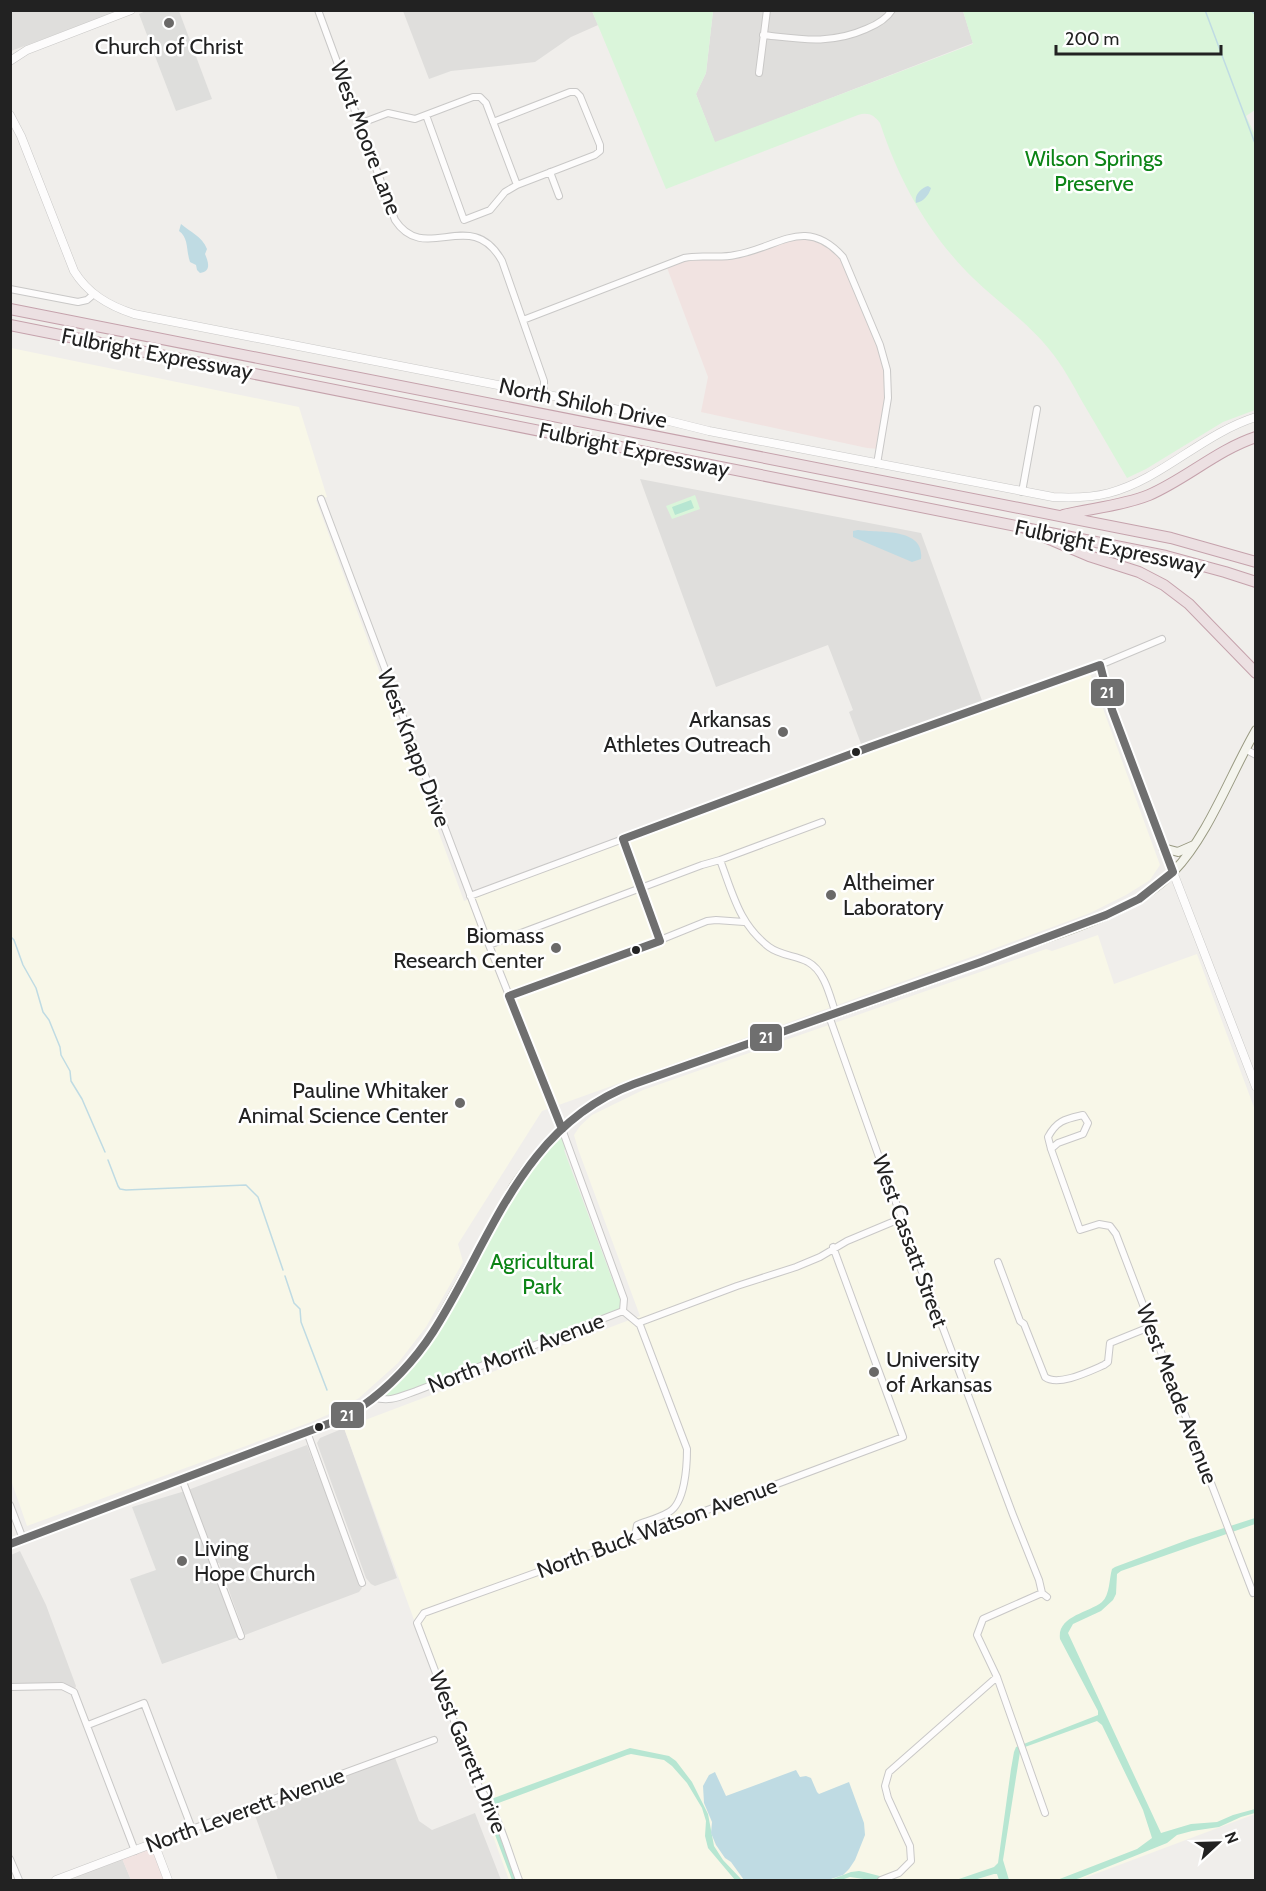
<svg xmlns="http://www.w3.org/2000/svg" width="1266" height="1891" font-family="Cabin,sans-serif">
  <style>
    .residential { fill: #dfdedc }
    .commercial { fill: #f1e3e1 }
    .education { fill: #f8f7e8 }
    .religious { fill: #dededc }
    .park { fill: #daf5da }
    .pitch { fill: #b7e6d2 }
    .water { fill: #bfdbe3 }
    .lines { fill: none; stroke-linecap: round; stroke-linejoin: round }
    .stream { stroke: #bfdbe3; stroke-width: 1.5 }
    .minor-casing { stroke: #c9c8c7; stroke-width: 8 }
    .tertiary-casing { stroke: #c9c8c7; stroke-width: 9 }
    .secondary-casing { stroke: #999a82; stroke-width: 10 }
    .motorway-casing { stroke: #c5a2ac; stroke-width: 12 }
    .minor { stroke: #fdfcfc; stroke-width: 6 }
    .tertiary { stroke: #fdfcfc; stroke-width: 8 }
    .secondary { stroke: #f4f4ed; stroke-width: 8 }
    .motorway { stroke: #ece0e2; stroke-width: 10 }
    .bus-1-casing { stroke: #fff; stroke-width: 12 }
    .bus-1 { stroke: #6f6f6f; stroke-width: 8 }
    .poi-dot { fill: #6a6968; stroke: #fff; stroke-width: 2 }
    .bus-dot { fill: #222; stroke: #fff; stroke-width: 2 }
    .labels { text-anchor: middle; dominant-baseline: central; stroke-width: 5; stroke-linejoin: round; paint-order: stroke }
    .poi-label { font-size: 22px; fill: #222; stroke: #fff; text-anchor: end }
    .street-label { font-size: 22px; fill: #222; stroke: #fff }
    .park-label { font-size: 22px; fill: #0c8416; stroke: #fff }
    .line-badge { stroke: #fff; stroke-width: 2 }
    .badge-label { font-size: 16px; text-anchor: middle; font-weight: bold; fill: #fff }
  </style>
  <rect width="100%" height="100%" fill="#f0eeeb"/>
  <path class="residential" d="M11 10H118V11L11 51Z
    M403 11H592L598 25 571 37 535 62 451 71 429 79Z
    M713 11H963L973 43 715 143 696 94 706 73Z
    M640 479 921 533 984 706 863 749 849 712 853 710 828 645 716 687Z
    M344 1428 397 1578 375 1586 371 1584 366 1578 317 1443 320 1438Z
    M307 1445 318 1474 322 1472 362 1588 359 1592 245 1635 219 1563H216L188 1490Z
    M20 1551 46 1605 76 1686 74 1692 61 1686 11 1687V1555Z
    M394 1755 419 1821 432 1830 475 1813 501 1880H278L252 1807Z
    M121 1856 131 1880H56Z"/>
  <path class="commercial" d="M810 236 843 257 880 345 888 384 879 449 867 448 701 412 708 377 666 265 684 258 731 256 787 237Z
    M154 1843 168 1880H131L121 1856Z"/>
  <path class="education" d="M11 348 299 407 327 497 316 500 464 901 1090 673 1160 865 1150 880 1126 895 1090 913 982 953 542 1111 458 1244 463 1262 426 1327 398 1363 359 1398 336 1411 311 1422 27 1526 11 1480Z
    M1098 935 1114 984 1197 954 1255 1110V1814L1079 1880H509L344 1428 640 1316 578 1149 574 1135 580 1126 592 1115 643 1090 1046 949 1052 951Z"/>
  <path class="religious" d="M148 10 179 11 212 99 176 111 139 14Z
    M185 1491 241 1636 162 1664 130 1579 156 1570 132 1507Z"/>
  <path class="park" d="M592 11H713L706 73 696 94 715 142 973 44 963 11H1255V110L1246 116 1256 137 1255 410 1223 422 1146 469 1127 478C1112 453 1098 428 1083 403 1073 385 1063 366 1049 349 1027 322 998 302 973 278 929 235 899 181 880 123 874 115 868 112 858 115L666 189Z
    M695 495 700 509 672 519 666 506Z
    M560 1136 563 1137 567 1149 564 1150 614 1284 616 1283 621 1297V1308L617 1312 411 1390 387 1398H384V1394L416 1361 516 1190 532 1165Z"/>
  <path class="pitch" d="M691 500 694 508 675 515 672 507Z
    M1255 1518V1524L1121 1571 1117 1574 1116 1594 1113 1600 1101 1611 1073 1624 1068 1633 1161 1833 1191 1824 1217 1822 1233 1815 1255 1809V1813L1241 1817 1219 1827 1192 1831 1177 1835 1167 1843 1080 1878 1073 1880H1057L1137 1849 1152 1838 1143 1810 1102 1725 1097 1721 1025 1747 1020 1752 1003 1860 1009 1880H999L997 1874H994L974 1880H956L994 1867 998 1863 1011 1769 1014 1752 1016 1747 1098 1715V1711L1060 1639C1057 1616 1088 1613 1102 1602 1110 1595 1109 1579 1112 1569L1115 1567 1190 1539Z
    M630 1748 669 1756 676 1761 692 1782 708 1814 714 1846 723 1860 742 1880H735L708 1848 705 1836 706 1821 702 1808 687 1783 672 1766 664 1760 631 1754 627 1755 493 1805 491 1813 516 1880H512L485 1808 487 1803 494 1798Z
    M859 1871 864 1872 895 1880H871L850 1877 841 1880H830L851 1872Z"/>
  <path class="water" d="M928 186 931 188C929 195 923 202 916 203 914 195 921 188 928 186Z
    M181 224C190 232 202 236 207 249L205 254C208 261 212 272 200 273L197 270 196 265 190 262C186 251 189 238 179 231Z
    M858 530C878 533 925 527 921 559L912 562 853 537V531Z
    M796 1770 800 1777 806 1776 811 1778 817 1792 819 1794 849 1782 864 1823 865 1835 855 1860 849 1869 843 1875 828 1880H744L731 1862 725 1858 716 1845 711 1833 712 1822 704 1803 703 1786 709 1775 715 1772 726 1796Z"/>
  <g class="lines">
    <path class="stream" d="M1205 10 1256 146
      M1250 10 1256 15
      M10 936 14 940 23 965 36 988 43 1012 49 1020 60 1047 61 1055 70 1071 71 1081 82 1099 105 1152
      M108 1160 118 1186 120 1189 126 1190 246 1185 258 1197 283 1270
      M285 1276 294 1303 300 1309 301 1322 327 1390"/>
    <g class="minor-casing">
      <path id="minor" d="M318 10 395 220C425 266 471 205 502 261L544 381V394
        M763 35C800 39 830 45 866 29 876 25 886 20 892 10
        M759 73 767 10
        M426 115 464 220 490 210 505 192 517 185 595 155 600 151V145L580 96 576 92H570L493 122
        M359 124 388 113 415 119 473 97H480L486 103 517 185
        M550 172 559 196
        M10 289 78 302 87 300 94 294
        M523 320 684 258C701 254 718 259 735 255 778 248 805 215 843 257L880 345 887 370 888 398 877 464
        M1022 492 1037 409
        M321 499 489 945 562 1129 624 1299 623 1311
        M1100 665 1112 710 1173 872
        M1245 749 1256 755
        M720 860C733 894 739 924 769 947 781 956 796 955 808 962 825 971 830 997 836 1014
        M470 896 870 747 1100 665 1162 639
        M489 945 702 865 720 860 822 822
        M509 996 623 955 707 921 716 920 744 922
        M829 1016 880 1160 1013 1515 1039 1580 1042 1593 1047 1597
        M1051 1149 1058 1143 1083 1134 1088 1123 1083 1115C1066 1119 1057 1120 1048 1137L1051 1149 1080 1230 1099 1224 1110 1226 1116 1234 1253 1593
        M998 1262 1020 1321 1024 1324 1045 1377C1058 1387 1090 1371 1104 1365L1108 1362 1110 1343 1152 1326
        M623 1311 640 1325 687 1449C687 1466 685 1503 669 1512 659 1518 647 1521 637 1525L635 1537
        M638 1323 737 1286 796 1267 820 1257 847 1241 902 1218
        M374 1397C389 1403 401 1396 416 1391L623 1311
        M307 1432 362 1583
        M182 1479 241 1636
        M10 1505 23 1539
        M1042 1593 983 1619 977 1635 997 1677 1045 1813
        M10 1687 62 1686 74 1692 135 1851
        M88 1725 144 1703 192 1829
        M154 1843 434 1740
        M10 1859 19 1880
        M519 1880C508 1851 498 1812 479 1787L417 1623 424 1613 635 1537 903 1437 833 1247
        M881 1880 899 1873 911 1861 910 1846 888 1798 885 1786 889 1772 997 1677"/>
    </g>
    <g class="tertiary-casing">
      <path id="tertiary" d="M10 61 27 50 131 10
        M10 115 21 136 74 271C88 294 109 306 134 314L544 394 661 419 709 431 1053 497C1072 498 1090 498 1109 493 1162 479 1202 434 1256 417
        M1173 872 1256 1087
        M56 1880 154 1843 168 1880"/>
    </g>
    <g class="secondary-casing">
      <path id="secondary" d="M1163 848 1178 852 1194 845
        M10 1544 307 1432 333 1422 360 1408 386 1387 413 1359 433 1332 514 1186C540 1147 573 1113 615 1092 628 1086 641 1082 654 1077 775 1034 897 994 1017 949 1069 929 1135 912 1174 871 1208 836 1231 773 1256 730"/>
    </g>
    <g class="motorway-casing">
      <path id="motorway" d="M10 309 1171 538 1256 562
        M10 325 1166 556 1225 572 1256 582
        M1063 515C1092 508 1122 506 1149 495 1186 479 1217 450 1256 437
        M1042 536 1089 556 1139 572 1164 585 1189 604 1256 673"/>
    </g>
    <use href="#minor" class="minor"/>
    <use href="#tertiary" class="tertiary"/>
    <use href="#secondary" class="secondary"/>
    <use href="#motorway" class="motorway"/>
    <g class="bus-1-casing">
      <path id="bus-1" d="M10 1544 333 1422C342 1417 353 1413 361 1407 389 1388 415 1360 433 1332 492 1240 521 1126 634 1084L981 962 1106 915 1139 899 1173 872 1112 710 1100 665 870 747 623 839 660 941 509 996 562 1129"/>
    </g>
    <use href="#bus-1" class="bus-1"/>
  </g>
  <g class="poi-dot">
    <circle cx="169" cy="23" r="6"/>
    <circle cx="783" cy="732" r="6"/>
    <circle cx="831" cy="895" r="6"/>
    <circle cx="556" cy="948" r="6"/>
    <circle cx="460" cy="1103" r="6"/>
    <circle cx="874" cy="1372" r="6"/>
    <circle cx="182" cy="1561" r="6"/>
  </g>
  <g class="bus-dot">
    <circle cx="856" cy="752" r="5"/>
    <circle cx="636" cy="950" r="5"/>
    <circle cx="319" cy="1427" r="5"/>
  </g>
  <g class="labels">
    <g class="poi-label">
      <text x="169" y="46" text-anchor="middle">Church of Christ</text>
      <text x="771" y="719">Arkansas<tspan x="771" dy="25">Athletes Outreach</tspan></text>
      <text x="843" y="882" text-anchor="start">Altheimer<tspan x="843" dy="25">Laboratory</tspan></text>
      <text x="544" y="935">Biomass<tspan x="544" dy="25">Research Center</tspan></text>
      <text x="448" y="1090">Pauline Whitaker<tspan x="448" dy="25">Animal Science Center</tspan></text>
      <text x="886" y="1359" text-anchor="start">University<tspan x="886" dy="25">of Arkansas</tspan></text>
      <text x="194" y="1548" text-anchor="start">Living<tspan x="194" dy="25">Hope Church</tspan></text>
    </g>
    <g class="street-label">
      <text transform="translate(366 138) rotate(69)">West Moore Lane</text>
      <text transform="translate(157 354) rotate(11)">Fulbright Expressway</text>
      <text transform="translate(583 403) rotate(12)">North Shiloh Drive</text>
      <text transform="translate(634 450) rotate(12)">Fulbright Expressway</text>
      <text transform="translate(1110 547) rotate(12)">Fulbright Expressway</text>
      <text transform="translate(414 748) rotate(69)">West Knapp Drive</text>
      <text transform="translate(910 1241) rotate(70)">West Cassatt Street</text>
      <text transform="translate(516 1353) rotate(-21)">North Morril Avenue</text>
      <text transform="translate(1177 1394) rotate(69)">West Meade Avenue</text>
      <text transform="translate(657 1528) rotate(-20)">North Buck Watson Avenue</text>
      <text transform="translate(468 1752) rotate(68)">West Garrett Drive</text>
      <text transform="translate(245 1810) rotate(-20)">North Leverett Avenue</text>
    </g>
    <g class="park-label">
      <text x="1094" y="158">Wilson Springs<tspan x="1094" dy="25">Preserve</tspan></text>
      <text x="542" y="1261">Agricultural<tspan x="542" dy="25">Park</tspan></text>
    </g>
  </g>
  <g class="line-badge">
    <rect x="1090" y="678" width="35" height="29" rx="6" fill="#6f6f6f"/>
    <rect x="749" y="1023" width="34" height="29" rx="6" fill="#6f6f6f"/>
    <rect x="330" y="1401" width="35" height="28" rx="6" fill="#6f6f6f"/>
  </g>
  <g class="badge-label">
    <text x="1107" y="698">21</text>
    <text x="766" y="1043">21</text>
    <text x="347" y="1421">21</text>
  </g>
  <rect width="1266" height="1891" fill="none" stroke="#222222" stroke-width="24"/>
  <g transform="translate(1218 1843) rotate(68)" stroke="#ffffff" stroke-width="4.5" paint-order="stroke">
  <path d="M0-4.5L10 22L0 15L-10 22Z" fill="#222222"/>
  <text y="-9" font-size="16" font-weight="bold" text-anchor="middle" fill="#222222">N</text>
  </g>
  <path d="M1056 45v9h165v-9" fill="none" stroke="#222222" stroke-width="3"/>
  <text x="1065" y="45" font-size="18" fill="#222222" stroke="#ffffff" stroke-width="4.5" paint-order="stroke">200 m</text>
</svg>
